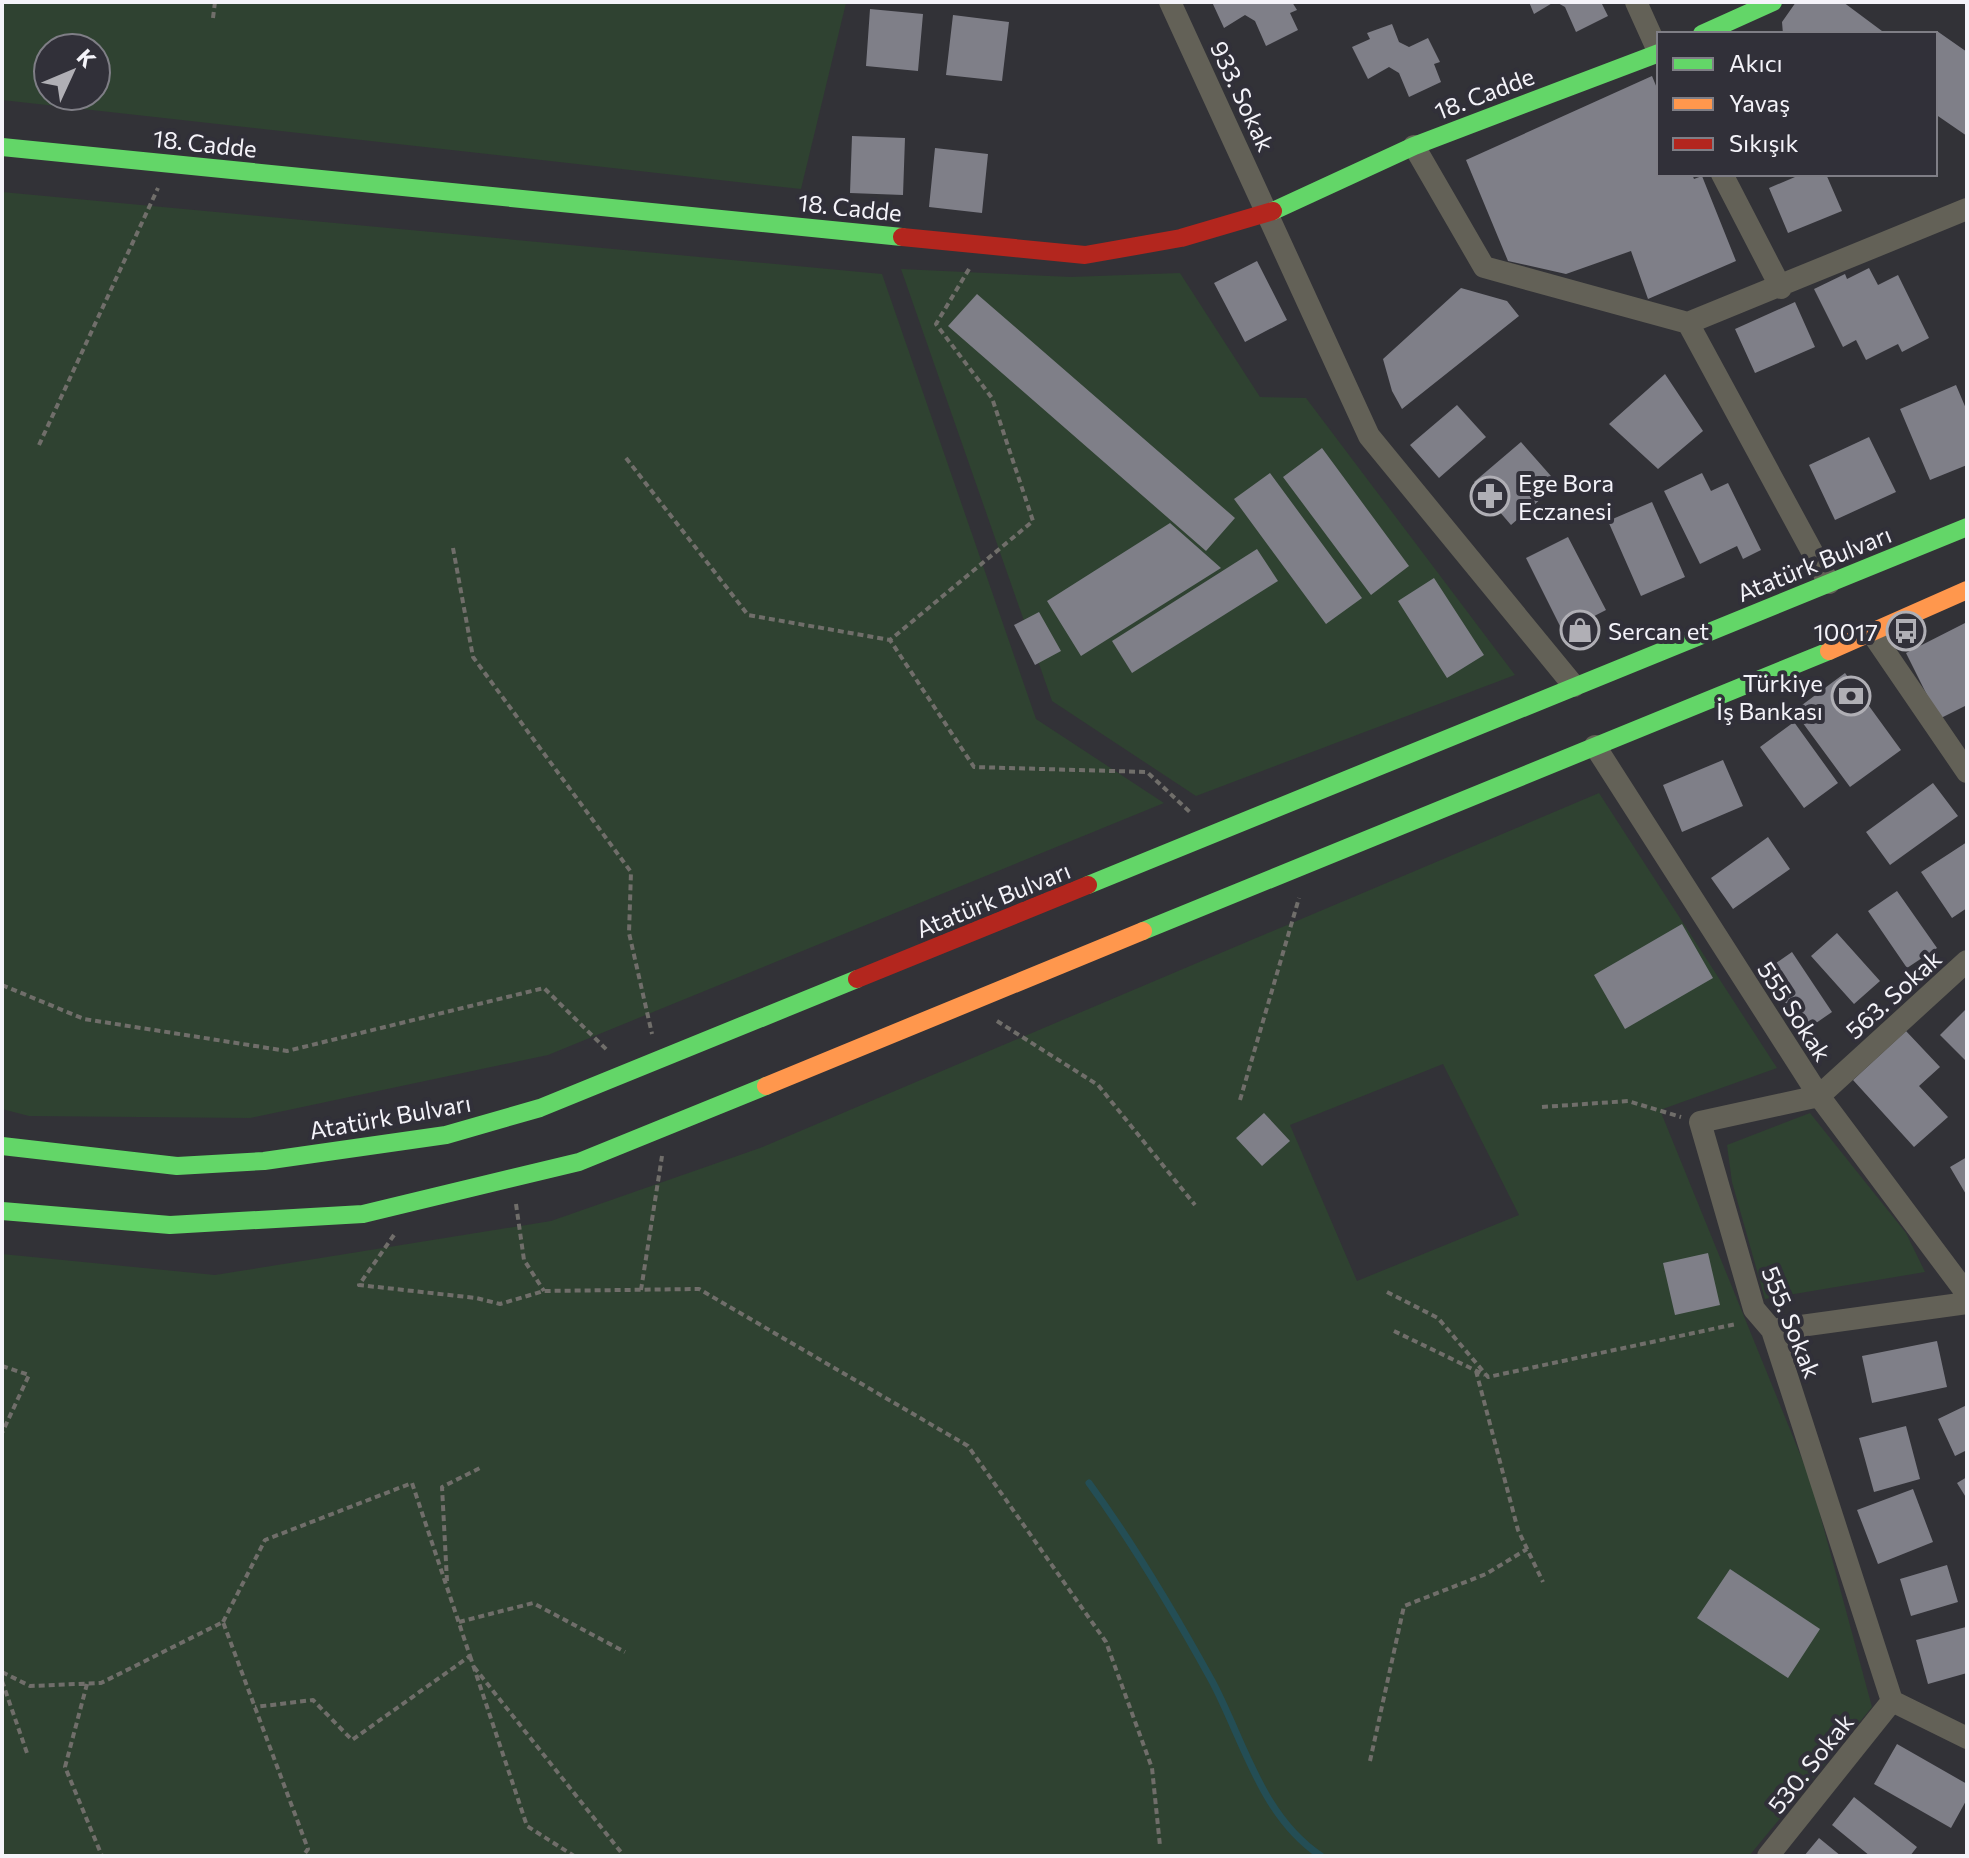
<svg xmlns="http://www.w3.org/2000/svg" width="1969" height="1858" font-family="Commissioner,sans-serif">
  <style>
    .green { fill: #2f4231; fill-rule: evenodd }
    .lines { fill: none; stroke-linecap: round; stroke-linejoin: round }
    .stream { stroke: #244e55; stroke-width: 7 }
    .building { fill: #7f7f88 }
    .path { stroke: #706e6a; stroke-width: 4; stroke-dasharray: 6 4; stroke-linecap: butt }
    .street { stroke: #636157; stroke-width: 22 }
    .fast { stroke: #63d668; stroke-width: 18 }
    .slow { stroke: #ff974d; stroke-width: 18 }
    .jam { stroke: #b3261e; stroke-width: 18 }
    .labels { text-anchor: middle; dominant-baseline: central; stroke-width: 8; stroke-linejoin: round; paint-order: stroke }
    .street-label { font-size: 24px; fill: #f4f3f9; stroke: #313039 }
    .poi-label { font-size: 24px; fill: #f4f3f9; stroke: #313039; text-anchor: start }
  </style>
  <rect width="100%" height="100%" fill="#323237"/>
  <path class="green" d="M2 2H842L846 3 801 189 2 100ZM96 48V96H48V48Z
    M2 192 882 274 1036 719 1164 803 548 1055 250 1118 29 1116 2 1109Z
    M901 269 1071 277 1180 273 1260 397 1306 398 1515 675 1196 796 1052 701Z
    M1599 793 1777 1068 1660 1110 1811 1481 1872 1707 1749 1856H2V1254L215 1275 551 1221 760 1148ZM1443 1064 1519 1215 1357 1281 1290 1125Z
    M1810 1113 1906 1233 1925 1272 1765 1299 1732 1182 1727 1145Z"/>
  <g class="lines">
    <path class="stream" d="M1089 1483C1135 1546 1174 1612 1212 1681 1244 1741 1261 1816 1321 1856"/>
  </g>
  <path class="building" d="M1212 2H1292L1297 10 1290 13 1298 30 1266 46 1255 21 1245 15 1224 28Z
    M1529 2H1554L1534 14Z
    M1556 2H1601L1608 16 1576 32 1565 7Z
    M1796 2H1843L1886 34H1783L1782 22Z
    M870 9 923 14 918 71 866 66Z
    M953 15 1009 22 1002 81 946 75Z
    M1392 24 1399 42 1409 47 1428 38 1440 62 1434 64 1441 82 1409 97 1399 73 1389 67 1368 79 1352 47 1370 39 1367 33Z
    M1937 31 1967 52V136L1935 114Z
    M1652 76 1659 93V174H1692L1694 179 1702 176 1736 261 1648 299 1631 251 1566 274 1508 261 1466 160Z
    M852 136 905 138 903 195 850 193Z
    M935 148 988 154 982 213 929 207Z
    M1802 174H1826L1842 211 1788 233 1769 188Z
    M1257 261 1287 320 1245 342 1214 283Z
    M1869 268 1878 285 1898 275 1929 338 1902 352 1898 344 1866 360 1856 340 1843 347 1814 289 1845 274 1847 279Z
    M1461 288 1507 301 1519 316 1402 409 1392 391 1383 359Z
    M977 294 1235 518 1206 551 948 326Z
    M1795 302 1815 347 1755 373 1735 329Z
    M1665 374 1703 431 1658 469 1609 424Z
    M1956 385 1967 411V465L1930 480 1900 409Z
    M1457 405 1486 437 1439 478 1410 445Z
    M1869 437 1896 492 1835 520 1809 465Z
    M1521 442 1558 484 1511 525 1474 482Z
    M1322 448 1409 566 1371 595 1283 477Z
    M1270 473 1362 598 1326 624 1234 499Z
    M1702 473 1711 491 1728 483 1761 550 1743 559 1737 546 1700 564 1664 491Z
    M1652 502 1685 577 1641 596 1608 521Z
    M1170 523 1221 568 1081 656 1047 601Z
    M1568 537 1606 610 1563 632 1526 558Z
    M1257 549 1278 581 1132 673 1112 641Z
    M1434 578 1484 655 1447 678 1398 601Z
    M1039 612 1061 651 1035 665 1014 625Z
    M1967 622V705L1939 719 1906 653Z
    M1845 673 1901 750 1850 787 1794 711Z
    M1794 722 1838 783 1804 808 1760 747Z
    M1723 760 1743 806 1682 832 1663 785Z
    M1933 783 1958 816 1890 865 1866 832Z
    M1768 837 1790 869 1733 909 1711 878Z
    M1967 842V908L1952 918 1921 872Z
    M1897 891 1937 948 1907 968 1868 911Z
    M1682 924 1713 978 1625 1029 1594 975Z
    M1837 933 1880 981 1854 1004 1811 956Z
    M1792 952 1832 1012 1803 1032 1763 972Z
    M1967 1008V1062L1940 1035Z
    M1906 1031 1940 1067 1919 1086 1948 1117 1914 1147 1853 1080Z
    M1264 1113 1290 1141 1262 1166 1236 1138Z
    M1967 1157V1196L1950 1167Z
    M1708 1253 1720 1305 1675 1315 1663 1263Z
    M1937 1341 1947 1387 1872 1403 1862 1356Z
    M1967 1405V1450L1955 1456 1938 1419Z
    M1906 1426 1920 1479 1874 1492 1859 1438Z
    M1967 1477V1499L1957 1483Z
    M1913 1489 1933 1542 1878 1564 1857 1510Z
    M1947 1565 1958 1602 1911 1616 1900 1579Z
    M1730 1569 1820 1629 1788 1678 1697 1618Z
    M1966 1627 1967 1673 1928 1684 1916 1640Z
    M1897 1744 1967 1784V1799L1951 1828 1874 1784Z
    M1854 1797 1917 1847 1910 1856H1870L1832 1825Z
    M1819 1838 1841 1856H1804Z"/>
  <g class="lines">
    <path class="path" d="M213 18 215 2
      M969 269 936 324 992 398 1033 521 890 640 974 767 1147 772 1192 814
      M39 445 158 188
      M626 458 748 615 890 640
      M453 548 473 657 631 872 629 933 652 1034
      M2 985 84 1019 287 1051 544 988 608 1051
      M997 1021 1098 1085 1195 1205
      M1240 1100 1299 898
      M1542 1107 1628 1101 1681 1117
      M516 1204 524 1260 544 1291
      M394 1235 359 1285 476 1298 500 1304 544 1291 699 1289 968 1446 1106 1642 1152 1768 1160 1846
      M641 1290 662 1156
      M1387 1292 1438 1318 1488 1377 1736 1324
      M1394 1331 1485 1375
      M2 1366 29 1375 2 1433
      M1476 1371 1518 1530 1543 1582
      M447 1581 442 1487 480 1468
      M223 1622 265 1540 412 1483 470 1656 352 1740 313 1700 255 1707
      M459 1622 533 1603 625 1652
      M470 1656 527 1826 574 1856
      M474 1667 624 1856
      M2 1672 30 1686 101 1683 223 1622 308 1849 303 1856
      M2 1681 27 1753
      M87 1684 65 1767 102 1856
      M1370 1761 1404 1606 1486 1574 1527 1549"/>
    <path class="street" d="M1170 2 1369 436 1574 686
      M1636 2 1659 53
      M1414 146 1484 267 1688 323 1967 209
      M1722 174 1781 288
      M1688 323 1829 583
      M1872 633 1967 772
      M1595 746 1819 1096 1967 1294
      M1772 1330 1967 1303
      M1892 1701 1772 1330 1754 1309 1700 1122 1819 1096 1967 961
      M1892 1701 1967 1738
      M1768 1856 1892 1701"/>
    <path class="fast" d="M1702 34 1773 2
      M2 147 902 237
      M1273 211 1414 146 1659 53
      M1088 885 1967 527
      M1143 931 1829 651
      M2 1146 177 1166 264 1161 446 1135 540 1108 857 979
      M2 1211 170 1225 363 1214 579 1162 766 1086"/>
    <path class="slow" d="M1829 651 1967 590
      M766 1086 1143 931"/>
    <path class="jam" d="M902 237 1085 255 1181 238 1273 211
      M857 979 1088 885"/>
  </g>
  <defs>
    <g id="pharmacy-ring" transform="scale(2)"><circle r="9.5" fill="#313039" stroke="#b0afb5" stroke-width="1.5"/><path d="M-2-6h4v4h4v4h-4v4h-4v-4h-4v-4h4Z" fill="#b0afb5"/></g>
    <g id="shop-ring" transform="scale(2)"><circle r="9.5" fill="#313039" stroke="#b0afb5" stroke-width="1.5"/><path d="M-5-2.5h2.3a2.7 3.5 0 0 1 5.4 0H5L5.5 6h-11ZM-1.5-2.5h3a1.5 2.3 0 0 0-3 0Z" fill="#b0afb5"/></g>
    <g id="bus-ring" transform="scale(2)"><circle r="9.5" fill="#313039" stroke="#b0afb5" stroke-width="1.5"/><path d="M-5-6H5V4H4V6H2V4H-2V6H-4V4H-5ZM-3.5-4V0h7V-4ZM-3.5 1.2v1.5H-2V1.2ZM2 1.2v1.5H3.5V1.2Z" fill="#b0afb5"/></g>
    <g id="bank-ring" transform="scale(2)"><circle r="9.5" fill="#313039" stroke="#b0afb5" stroke-width="1.5"/><path d="M-6-4H6V4H-6ZM0-2.3a2.3 2.3 0 1 0 0 4.6a2.3 2.3 0 1 0 0-4.6Z" fill="#b0afb5"/></g>
  </defs>
  <g fill-rule="evenodd">
    <use href="#pharmacy-ring" x="1490" y="496"/>
    <use href="#shop-ring" x="1580" y="630"/>
    <use href="#bus-ring" x="1906" y="631"/>
    <use href="#bank-ring" x="1851" y="696"/>
  </g>
  <g class="labels">
    <g class="street-label">
      <text transform="translate(1484 93) rotate(-21)">18. Cadde</text>
      <text transform="translate(1243 96) rotate(65)">933. Sokak</text>
      <text transform="translate(205 143) rotate(6)">18. Cadde</text>
      <text transform="translate(850 207) rotate(6)">18. Cadde</text>
      <text transform="translate(1814 563) rotate(-22)">Atatürk Bulvarı</text>
      <text transform="translate(993 899) rotate(-22)">Atatürk Bulvarı</text>
      <text transform="translate(1893 994) rotate(-42)">563. Sokak</text>
      <text transform="translate(1795 1011) rotate(57)">555 Sokak</text>
      <text transform="translate(390 1116) rotate(-10)">Atatürk Bulvarı</text>
      <text transform="translate(1792 1322) rotate(68)">555. Sokak</text>
      <text transform="translate(1810 1763) rotate(-51)">530. Sokak</text>
    </g>
    <g class="poi-label">
      <text x="1518" y="482">Ege Bora<tspan x="1518" dy="28">Eczanesi</tspan></text>
      <text x="1608" y="630">Sercan et</text>
      <text x="1878" y="631" text-anchor="end">10017</text>
      <text x="1823" y="682" text-anchor="end">Türkiye<tspan x="1823" dy="28">İş Bankası</tspan></text>
    </g>
  </g>
  <rect width="1969" height="1858" fill="none" stroke="#f4f3f9" stroke-width="8"/>
  <rect x="1657" y="32" width="280" height="144" fill="#313039" stroke="#7f7e86" stroke-width="2"/>
  <rect x="1673" y="58" width="40" height="12" fill="#63d668" stroke="#7f7e86" stroke-width="2"/>
  <text x="1729" y="72" font-size="24" fill="#f4f3f9">Akıcı</text>
  <rect x="1673" y="98" width="40" height="12" fill="#ff974d" stroke="#7f7e86" stroke-width="2"/>
  <text x="1729" y="112" font-size="24" fill="#f4f3f9">Yavaş</text>
  <rect x="1673" y="138" width="40" height="12" fill="#b3261e" stroke="#7f7e86" stroke-width="2"/>
  <text x="1729" y="152" font-size="24" fill="#f4f3f9">Sıkışık</text>
  <g transform="translate(72 72) rotate(46)"><circle r="38" fill="#313039" stroke="#7f7e86" stroke-width="2"/>
  <path d="M0-6L14 30L0 20L-14 30Z" fill="#b0afb5"/>
  <text y="-12" font-size="22" font-weight="bold" text-anchor="middle" fill="#f4f3f9">K</text>
  </g>
</svg>
